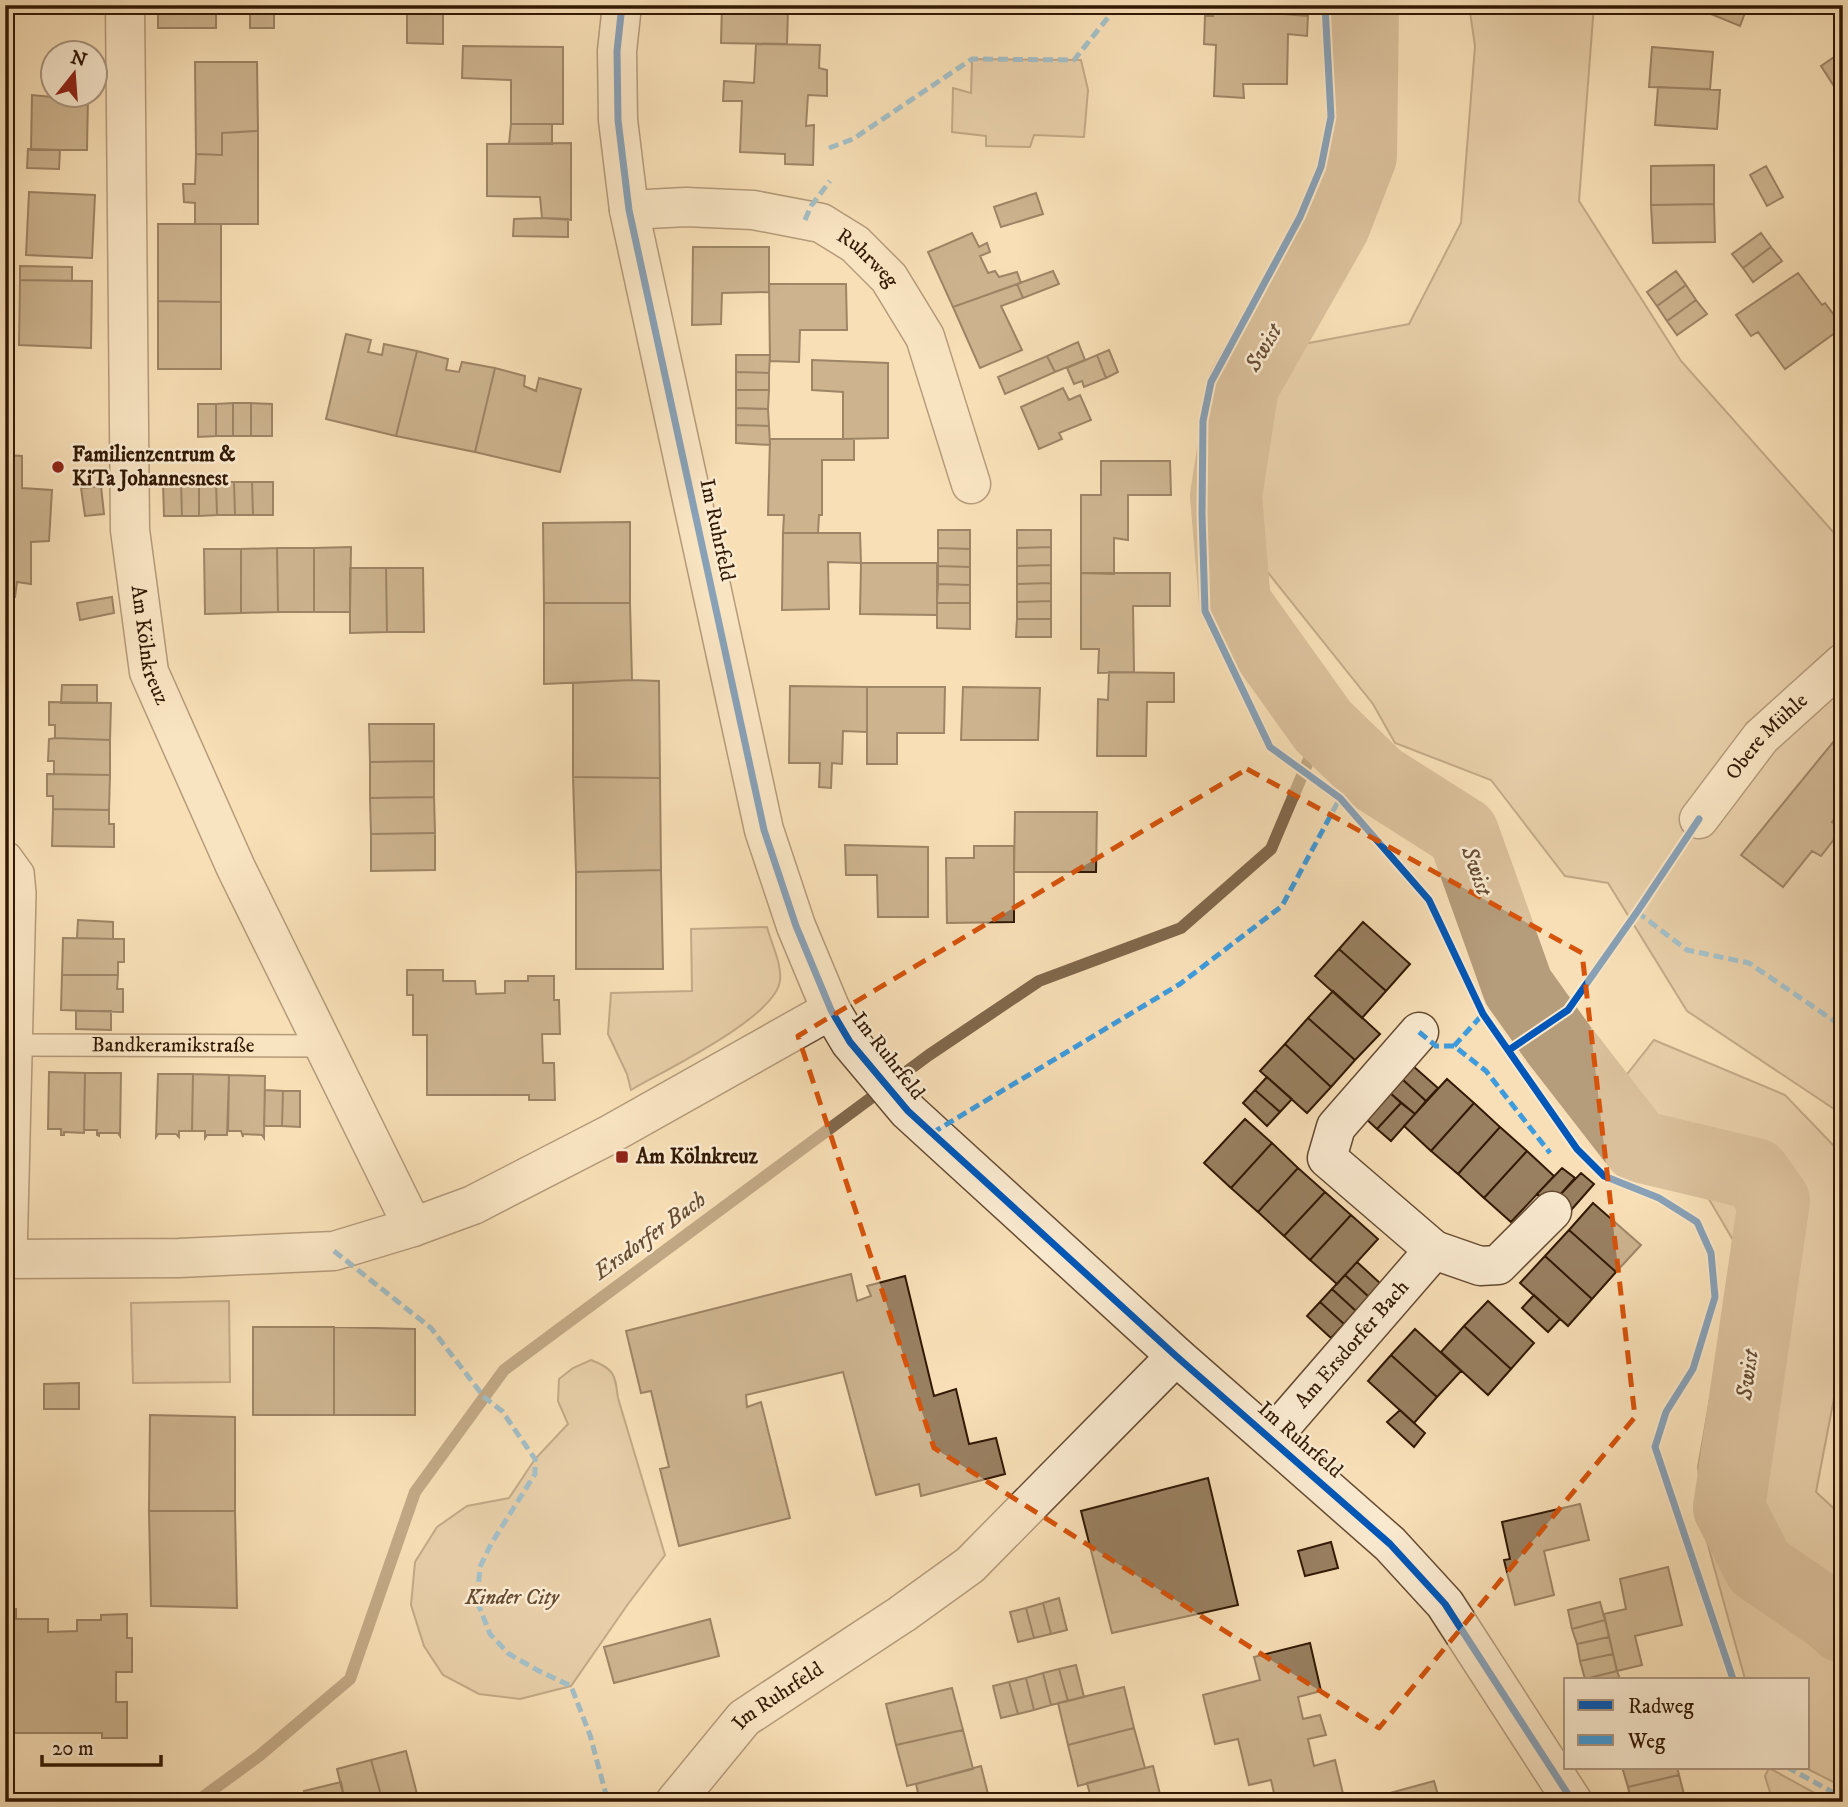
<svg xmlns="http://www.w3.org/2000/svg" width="1848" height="1807" font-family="'IM FELL DW Pica',serif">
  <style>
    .green { fill: #d6bd99; stroke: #846b4e; stroke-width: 2 }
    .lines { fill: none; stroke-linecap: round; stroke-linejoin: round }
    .stream { stroke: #81684b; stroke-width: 12 }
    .river { stroke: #b59c7a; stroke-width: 72 }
    .building { fill: #998061; stroke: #321904; stroke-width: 2 }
    .lane-casing { stroke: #644a31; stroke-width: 24 }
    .street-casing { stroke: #644a31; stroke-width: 41 }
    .lane { stroke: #faead0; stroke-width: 21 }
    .street { stroke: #faead0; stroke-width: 38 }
    .quiet { stroke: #3e9bdd; stroke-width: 5; stroke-dasharray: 10 5; stroke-linecap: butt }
    .cycleway-casing { stroke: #faead0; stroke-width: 11 }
    .cycleway { stroke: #0057b8; stroke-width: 7 }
    .marked { fill: none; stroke: #d6530b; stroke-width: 5; stroke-dasharray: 14 9; stroke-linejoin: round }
    .poi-dot { fill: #8f2418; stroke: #faead0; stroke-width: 2.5 }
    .labels { text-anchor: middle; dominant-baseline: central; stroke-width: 5; stroke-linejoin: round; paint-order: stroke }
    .street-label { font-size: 21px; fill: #321904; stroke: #faead0 }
    .poi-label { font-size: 21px; font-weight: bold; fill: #321904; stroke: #faead0; text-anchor: start }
    .park-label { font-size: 21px; font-style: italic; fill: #634a31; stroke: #faead0 }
    .water-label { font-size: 23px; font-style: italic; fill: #664d33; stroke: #faead0 }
  </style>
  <rect width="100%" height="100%" fill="#f8dfb7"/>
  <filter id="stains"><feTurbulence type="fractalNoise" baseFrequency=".00286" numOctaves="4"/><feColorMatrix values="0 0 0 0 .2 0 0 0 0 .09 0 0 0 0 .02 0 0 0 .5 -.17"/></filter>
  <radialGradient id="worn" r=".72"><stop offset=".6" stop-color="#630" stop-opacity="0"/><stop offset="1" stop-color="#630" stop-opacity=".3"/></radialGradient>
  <path class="green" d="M1469 5H1594L1579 201 1681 361 1843 543V1115L1687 1011 1608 883 1565 876 1491 780 1395 743 1373 704 1250 550 1282 348 1409 324 1461 223 1475 46Z
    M972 59 1081 60 1088 90 1084 137 1034 135 1030 147 986 146V136L952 132 953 88 971 93Z
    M767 927C771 943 782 964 780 980 777 1017 663 1071 631 1090L627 1074 608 1034 611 993 692 991 691 929Z
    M1654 1040 1785 1095 1835 1147 1843 1178V1351L1816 1492 1843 1517V1787L1804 1767H1808V1679H1745L1706 1538 1698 1467 1728 1296 1733 1240 1703 1189 1632 1150 1599 1110Z
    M229 1301 230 1382 133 1383 131 1303Z
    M591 1360C615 1369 615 1375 618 1398L665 1555 628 1604 571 1686 520 1699 479 1694 443 1675 424 1646 411 1605 415 1562 437 1527 467 1506 509 1498 535 1459 568 1424 558 1401 559 1379 573 1368Z
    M1769 1768 1771 1769 1831 1802H1773L1765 1776Z"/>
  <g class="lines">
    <path class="stream" d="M196 1802 259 1756 350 1679 415 1492 504 1370 929 1055 1039 981 1181 928 1271 849 1323 726"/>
    <path class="river" d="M1363 5 1361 156 1334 226 1243 386 1226 496 1235 603 1323 726 1378 779 1463 833 1518 987 1558 1043 1638 1146 1755 1174 1774 1201 1729 1508 1759 1567 1832 1617 1843 1627"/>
  </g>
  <path class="building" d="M158 5H216V28H158Z
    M250 5H274V28H250Z
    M348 5H443V44L407 43V6Z
    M722 5H796V11L788 10 787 44 721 43Z
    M1213 5H1284V14L1308 16 1307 36 1288 34 1287 84H1243L1244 98 1214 96 1216 45 1204 44 1205 16H1213Z
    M1703 5H1748L1740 26 1701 10Z
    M756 44 820 45 819 68 827 70V96L808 95 806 126 814 125 813 165 785 164V154L740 152 742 101H723L724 81 754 83Z
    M463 46 563 47V124H511V80L462 78Z
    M1652 47 1713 52 1710 89 1649 87Z
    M1843 51V100L1821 66Z
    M195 62H257L258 131 222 133V155L196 154Z
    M1658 87 1720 90 1717 129 1655 125Z
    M53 94 88 96 87 150H31L32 95 52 97Z
    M511 124H552V144H509Z
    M258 131V224H195V203L184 202 183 184H195L196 154 222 155V133Z
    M571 143V220L542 218 540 197 487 196V144Z
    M28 149 60 150 59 169 27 168Z
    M1714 165V204L1651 205V166Z
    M1766 166 1783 197 1767 206 1750 175Z
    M29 192 95 195 92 258 26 255Z
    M1036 193 1043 214 1001 227 994 207Z
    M1714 204 1715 242 1653 243 1651 205Z
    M542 218 568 219V237L513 236 514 219Z
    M158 224H221V302L158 301Z
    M972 233 979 247 987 243 990 252 980 256 988 273 995 271 999 277 1017 272 1021 283 953 307 928 252Z
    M1761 233 1771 247 1743 268 1732 254Z
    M693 247H769V292L722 293 721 324 692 325Z
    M1771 247 1782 261 1753 282 1743 268Z
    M20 266 72 267V281L20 280Z
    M1053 271 1059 284 1023 298 1017 284Z
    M1676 271 1686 285 1657 306 1647 292Z
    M1798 273 1822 305 1825 303 1843 327 1785 369 1758 332 1751 336 1736 315Z
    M20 280 92 281 91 348 19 345Z
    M769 284H846L847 330H800L799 362 770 361Z
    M1017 284 1023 298 1001 306 1022 350 980 368 953 307Z
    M1686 285 1696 300 1667 321 1657 306Z
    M1696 300 1707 314 1677 335 1667 321Z
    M158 301 221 302V369H158Z
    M346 334 371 340 368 352 382 355 384 344 417 351 396 436 326 419Z
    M1078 342 1085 360 1055 372 1047 356Z
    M1109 350 1118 372 1106 378 1097 355Z
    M417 351 448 359 446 370 459 372 462 362 495 368 475 452 396 436Z
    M736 355H770L769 373 736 372Z
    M1097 355 1106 378 1084 387 1082 381 1074 384 1067 368Z
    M1047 356 1055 372 1005 394 998 377Z
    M812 360 888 363V438L843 439V392L812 390Z
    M495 368 525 376 524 386 536 391 539 378 581 389 560 472 475 452Z
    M736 372 769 373V390H736Z
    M1063 388 1069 400 1080 395 1091 420 1059 433 1062 439 1039 449 1021 407Z
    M736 390H769L768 409 736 408Z
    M233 403V436H216V404Z
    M233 403H251V436H233Z
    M251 403 272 404V436H251Z
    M198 404H216V436L198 437Z
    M736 408 768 409 769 426 736 425Z
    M736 425 769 426 770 445 736 443Z
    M770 439H854V460H822V515H819L818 533H783L784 515H768Z
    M5 455 22 456V488L52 490 49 541 31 542V584L17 582 15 597H5Z
    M1101 461H1170L1171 495H1128V540L1114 538V574L1081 573V495H1101Z
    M181 482H199V516H182Z
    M181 482 182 516H164L163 483Z
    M199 482H216L217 515 199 516Z
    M216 482H234L235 515H217Z
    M234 482H252L253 515H235Z
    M252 482H273V515H253Z
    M101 486 104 514 85 516 81 488Z
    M630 522V603H544L543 523Z
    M938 530H970V549L938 548Z
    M1017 530H1051V547L1017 548Z
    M783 533H860L861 563 828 562 829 609 782 610Z
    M351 547 350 612H314V548Z
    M1051 547V565L1017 566V548Z
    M277 548H314V612H278Z
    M277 548 278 612 241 613V549Z
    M938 548 970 549V567L938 566Z
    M204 549H241V613L205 614Z
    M861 563H937V615L860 614Z
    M1051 565V583L1017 584V566Z
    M938 566 970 567V585L938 584Z
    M350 568H386L387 632 350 633Z
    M386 568H423L424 632H387Z
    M1081 573H1170V606H1133L1134 672 1098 673 1099 649H1081Z
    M1051 583V601L1017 602V584Z
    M938 584 970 585V603H937Z
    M112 597 114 613 80 620 77 603Z
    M1051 601V619H1017V602Z
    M544 603H630L632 680 544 684Z
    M937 603H970V629L937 628Z
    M1017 619H1051V637H1016Z
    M1109 672 1174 673V702H1147L1146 756H1097L1098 699 1108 700Z
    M632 680 659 681 660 778 573 777V683Z
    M62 685H97V703H61Z
    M790 686 867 687V732L843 731 842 764 832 763 831 788 819 787 820 763H789Z
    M867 687H945L944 733H897V764H867Z
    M963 687 1040 688 1038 740H961Z
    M49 702 111 703 110 740 55 738V725H49Z
    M369 724H434V761L370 762Z
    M1843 730V808L1832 822 1842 829 1821 856 1812 851 1783 887 1741 855Z
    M55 738 110 740V775L54 774V761H48L49 739Z
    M434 761V797L370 798V762Z
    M47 774 110 775 109 810 53 809V796H47Z
    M573 777 660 778 661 870 576 872Z
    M434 797 435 833 371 834 370 798Z
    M53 809 109 810V824H114V847L52 846Z
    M1015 812H1097L1096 872H1014Z
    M435 833V870L371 871V834Z
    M845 845 928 847V917H878L877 875H846Z
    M974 846H1014V922L947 923 946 858H974Z
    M661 870 663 969H576V872Z
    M78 920 113 922V939L77 938Z
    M1363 922 1410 964 1386 991 1339 949Z
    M63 938 124 939V962H118V975H62Z
    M1339 949 1386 991 1362 1018 1315 976Z
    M407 970H443V981H475L476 994 505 993V981H528V976H554V1000H559L560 1034H542L543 1063H554L555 1100H529V1095H427V1035H413V995H407Z
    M62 975H118L117 989H123V1012L61 1010Z
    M1333 991 1380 1034 1355 1060 1308 1018Z
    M76 1011H111V1030L76 1029Z
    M1308 1018 1355 1060 1331 1087 1285 1044Z
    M1285 1044 1331 1087 1307 1113 1260 1071Z
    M1413 1066 1438 1088 1426 1101 1402 1079Z
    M49 1072 85 1073 84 1133 64 1132V1135H61V1129H48Z
    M85 1073H121L120 1136 118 1133H99V1136L97 1135V1130H84Z
    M158 1074H193L192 1131H179V1137L176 1134H158L156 1137Z
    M193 1074 229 1075 227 1135H207L205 1138V1131H192Z
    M229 1075 265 1076 264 1138 262 1135 243 1134V1137L241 1131H228Z
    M1267 1077 1292 1099 1280 1112 1255 1090Z
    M1402 1079 1426 1101 1415 1114 1390 1093Z
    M1447 1079 1474 1103 1431 1151 1404 1126Z
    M265 1090 283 1091 282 1126H264Z
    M1255 1090 1280 1112 1267 1126 1243 1103Z
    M283 1091H300V1127L282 1126Z
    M1388 1091 1401 1103 1377 1129 1364 1117Z
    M1401 1103 1415 1114 1391 1141 1377 1129Z
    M1474 1103 1500 1127 1458 1174 1431 1151Z
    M1245 1119 1272 1143 1231 1188 1204 1163Z
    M1500 1127 1527 1151 1484 1198 1458 1174Z
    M1272 1143 1298 1168 1258 1212 1231 1188Z
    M1527 1151 1554 1176 1511 1222 1484 1198Z
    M1298 1168 1325 1192 1284 1236 1258 1212Z
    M1562 1168 1575 1178 1551 1205 1537 1194Z
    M1581 1173 1594 1184 1572 1209 1558 1197Z
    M1325 1192 1351 1215 1310 1260 1284 1236Z
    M1593 1203 1641 1245 1616 1272 1569 1230Z
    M1351 1215 1378 1239 1337 1284 1310 1260Z
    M1569 1230 1616 1272 1592 1299 1545 1256Z
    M1545 1256 1592 1299 1568 1326 1520 1283Z
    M1357 1262 1381 1284 1369 1297 1345 1275Z
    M851 1274 857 1301 871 1296 867 1286 905 1276 934 1396 956 1389 969 1444 996 1438 1005 1474 921 1496 919 1484 876 1495 843 1372 746 1395 747 1407 761 1402 790 1518 679 1546 660 1469 669 1467 651 1391 641 1393 626 1331Z
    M1345 1275 1369 1297 1356 1311 1332 1289Z
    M1332 1289 1356 1311 1344 1324 1320 1302Z
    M1534 1295 1560 1319 1548 1332 1522 1308Z
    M1488 1301 1534 1343 1511 1369 1464 1326Z
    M1320 1302 1344 1324 1331 1338 1307 1316Z
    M1464 1326 1511 1369 1488 1395 1441 1352Z
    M253 1327H334V1415H253Z
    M334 1327 415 1329V1415H334Z
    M1415 1329 1461 1371 1437 1397 1391 1355Z
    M1391 1355 1437 1397 1414 1423 1368 1381Z
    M79 1383V1409H44V1384Z
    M1400 1410 1425 1433 1414 1447 1387 1422Z
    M150 1415 235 1417V1511H149Z
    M1208 1478 1238 1605 1112 1633 1081 1511Z
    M1580 1504 1589 1540 1544 1551 1554 1595 1515 1605 1504 1560 1510 1559 1502 1522Z
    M149 1511H235L237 1608 151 1606Z
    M1331 1542 1338 1568 1305 1576 1298 1551Z
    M1668 1567 1682 1625 1635 1636 1642 1665 1617 1671 1604 1614 1626 1609 1620 1579Z
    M1059 1598 1067 1630 1051 1634 1043 1603Z
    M1600 1602 1605 1620 1572 1629 1568 1610Z
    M1043 1603 1051 1634 1034 1638 1026 1608Z
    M1026 1608 1034 1638 1018 1642 1010 1612Z
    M5 1609H16V1619H48V1632L77 1631V1620H101V1615L127 1614V1638H132V1672H116V1702H127V1738H102V1733H5Z
    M710 1619 719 1656 614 1683 604 1647Z
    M1605 1620 1609 1637 1577 1644 1572 1629Z
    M1609 1637 1613 1654 1580 1661 1577 1644Z
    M1310 1643 1321 1691 1298 1697 1303 1719 1320 1715 1326 1735 1308 1739 1314 1766 1335 1760 1345 1802H1276L1271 1780 1249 1785 1238 1739 1215 1744 1203 1695 1260 1680 1254 1657Z
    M1613 1654 1617 1671 1585 1679 1580 1661Z
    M1076 1665 1084 1697 1068 1701 1059 1669Z
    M1059 1669 1068 1701 1051 1705 1043 1673Z
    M1617 1671 1620 1679H1585Z
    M1043 1673 1051 1705 1034 1710 1026 1678Z
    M1026 1678 1034 1710 1018 1714 1009 1682Z
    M1009 1682 1018 1714 1001 1718 993 1686Z
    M1124 1687 1134 1728 1068 1745 1058 1703Z
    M952 1688 963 1730 896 1745 886 1704Z
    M1134 1728 1145 1768 1078 1786 1068 1745Z
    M963 1730 973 1769 907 1786 896 1745Z
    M406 1751 419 1802H383L371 1760Z
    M371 1760 383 1802H345L337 1769Z
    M981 1766 990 1802H920L916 1784Z
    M1153 1766 1162 1802H1092L1087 1783Z
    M1622 1767H1677L1679 1775 1628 1787Z
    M1679 1775 1686 1802H1631L1628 1787Z
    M1434 1781 1440 1802H1380L1379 1796Z
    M341 1782 345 1802H307L304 1791Z"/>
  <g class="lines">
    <g class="lane-casing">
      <g id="lane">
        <path d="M5 854H10L23 872 25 893 16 1259"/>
        <path id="s1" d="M23 1045 323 1046"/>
      </g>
    </g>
    <g class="street-casing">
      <g id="street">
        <path id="s2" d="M125 5 130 530 149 672 236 868 413 1227"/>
        <path d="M622 5 617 51 618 120 629 210 764 830 796 926 831 1010 850 1042 908 1111 932 1133 1176 1356 1390 1544 1445 1604 1573 1802"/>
        <path id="s3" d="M629 210 686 207 753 210 821 223 855 244 889 278 925 337 971 484"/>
        <path id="s4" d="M1699 819 1761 737 1843 663"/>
        <path d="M1434 1250 1480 1266 1498 1265 1552 1211"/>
        <path d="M5 1259 179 1258 334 1251 413 1227 473 1205 607 1136 831 1010"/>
        <path id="s5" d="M1271 1438 1434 1250 1327 1158 1336 1127 1419 1032"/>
        <path id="s6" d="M675 1802 744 1718 902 1614 970 1565 1176 1356"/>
      </g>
    </g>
    <use href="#lane" class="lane"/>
    <use href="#street" class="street"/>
    <path class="quiet" d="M829 148 853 139 972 59 1074 60 1118 5
      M805 220 811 206 830 181
      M1637 912 1687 950 1749 963 1843 1027
      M1419 1032 1436 1046H1454L1486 1071 1550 1153
      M1454 1046 1483 1014
      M932 1133 1180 984 1282 906 1340 798
      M334 1251 431 1328 484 1397 502 1411 535 1459V1474L491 1544 480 1567 477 1601 490 1634 509 1654 539 1671 571 1686 590 1735 608 1802
      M1787 1767 1843 1798"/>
    <g class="cycleway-casing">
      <path id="cycleway" d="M622 5 617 51 618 120 629 210 764 830 796 926 831 1010 850 1042 908 1111 932 1133 1176 1356 1390 1544 1445 1604 1573 1802
        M1325 5 1331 117 1321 167 1300 217 1211 382 1203 421 1202 514 1205 611 1270 747 1340 798 1429 900 1483 1014 1577 1149 1604 1176 1659 1198 1697 1222 1711 1253 1715 1297 1693 1369 1666 1412 1655 1447 1733 1679
        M1509 1050 1568 1010 1637 912 1699 819"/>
    </g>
    <use href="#cycleway" class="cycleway"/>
  </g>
  <path d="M0 0H1848V1807H0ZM1247 769 1582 953 1635 1417 1379 1728 934 1448 798 1036Z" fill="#f8dfb7" fill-opacity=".55" fill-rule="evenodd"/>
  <path class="marked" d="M1247 769 1582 953 1635 1417 1379 1728 934 1448 798 1036Z"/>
  <g class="poi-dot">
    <circle cx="58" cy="467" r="7"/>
    <rect x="615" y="1150" width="14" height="14" rx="3.5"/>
  </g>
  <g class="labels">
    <g class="street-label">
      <text stroke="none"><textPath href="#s3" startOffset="252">Ruhrweg</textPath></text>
      <text transform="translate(717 530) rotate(78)">Im Ruhrfeld</text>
      <text stroke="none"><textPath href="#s2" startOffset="642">Am Kölnkreuz</textPath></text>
      <text stroke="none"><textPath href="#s4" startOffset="107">Obere Mühle</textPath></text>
      <text stroke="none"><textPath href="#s1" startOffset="150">Bandkeramikstraße</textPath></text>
      <text transform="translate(888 1056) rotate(52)">Im Ruhrfeld</text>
      <text stroke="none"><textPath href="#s5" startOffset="124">Am Ersdorfer Bach</textPath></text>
      <text transform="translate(1300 1440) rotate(41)">Im Ruhrfeld</text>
      <text stroke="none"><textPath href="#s6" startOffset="149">Im Ruhrfeld</textPath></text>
    </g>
    <g class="poi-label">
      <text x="72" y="455">Familienzentrum &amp;<tspan x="72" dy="24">KiTa Johannesnest</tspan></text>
      <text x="636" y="1157">Am Kölnkreuz</text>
    </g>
    <g class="park-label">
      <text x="512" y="1598">Kinder City</text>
    </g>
    <g class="water-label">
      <text transform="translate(1264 348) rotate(-60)">Swist</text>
      <text transform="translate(1476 871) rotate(70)">Swist</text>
      <text transform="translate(650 1236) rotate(-36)">Ersdorfer Bach</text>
      <text transform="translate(1748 1375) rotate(-82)">Swist</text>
    </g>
  </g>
  <rect width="1848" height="1807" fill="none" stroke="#f8dfb7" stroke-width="28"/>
  <rect x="7" y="7" width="1834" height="1793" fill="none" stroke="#321904" stroke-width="3.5"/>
  <rect x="14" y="14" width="1820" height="1779" fill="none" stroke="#321904" stroke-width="2"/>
  <rect x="1564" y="1678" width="245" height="91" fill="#faead0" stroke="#aa967e" stroke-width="2"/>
  <rect x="1578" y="1700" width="35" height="10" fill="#0057b8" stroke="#aa967e" stroke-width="2"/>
  <text x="1628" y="1713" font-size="21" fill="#321904">Radweg</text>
  <rect x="1578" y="1735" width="35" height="10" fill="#3e9bdd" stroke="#aa967e" stroke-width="2"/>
  <text x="1628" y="1748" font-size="21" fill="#321904">Weg</text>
  <g transform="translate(74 74) rotate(17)"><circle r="33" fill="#faead0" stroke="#aa967e" stroke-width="2"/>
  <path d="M0-5L12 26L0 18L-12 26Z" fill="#8f2418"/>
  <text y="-10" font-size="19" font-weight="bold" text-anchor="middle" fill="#321904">N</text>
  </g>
  <path d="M42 1755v10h119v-10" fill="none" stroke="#321904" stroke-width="3.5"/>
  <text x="52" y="1755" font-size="21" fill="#321904" stroke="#faead0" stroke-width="5" paint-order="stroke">20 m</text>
  <rect width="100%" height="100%" filter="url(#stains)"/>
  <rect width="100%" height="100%" fill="url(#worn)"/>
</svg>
